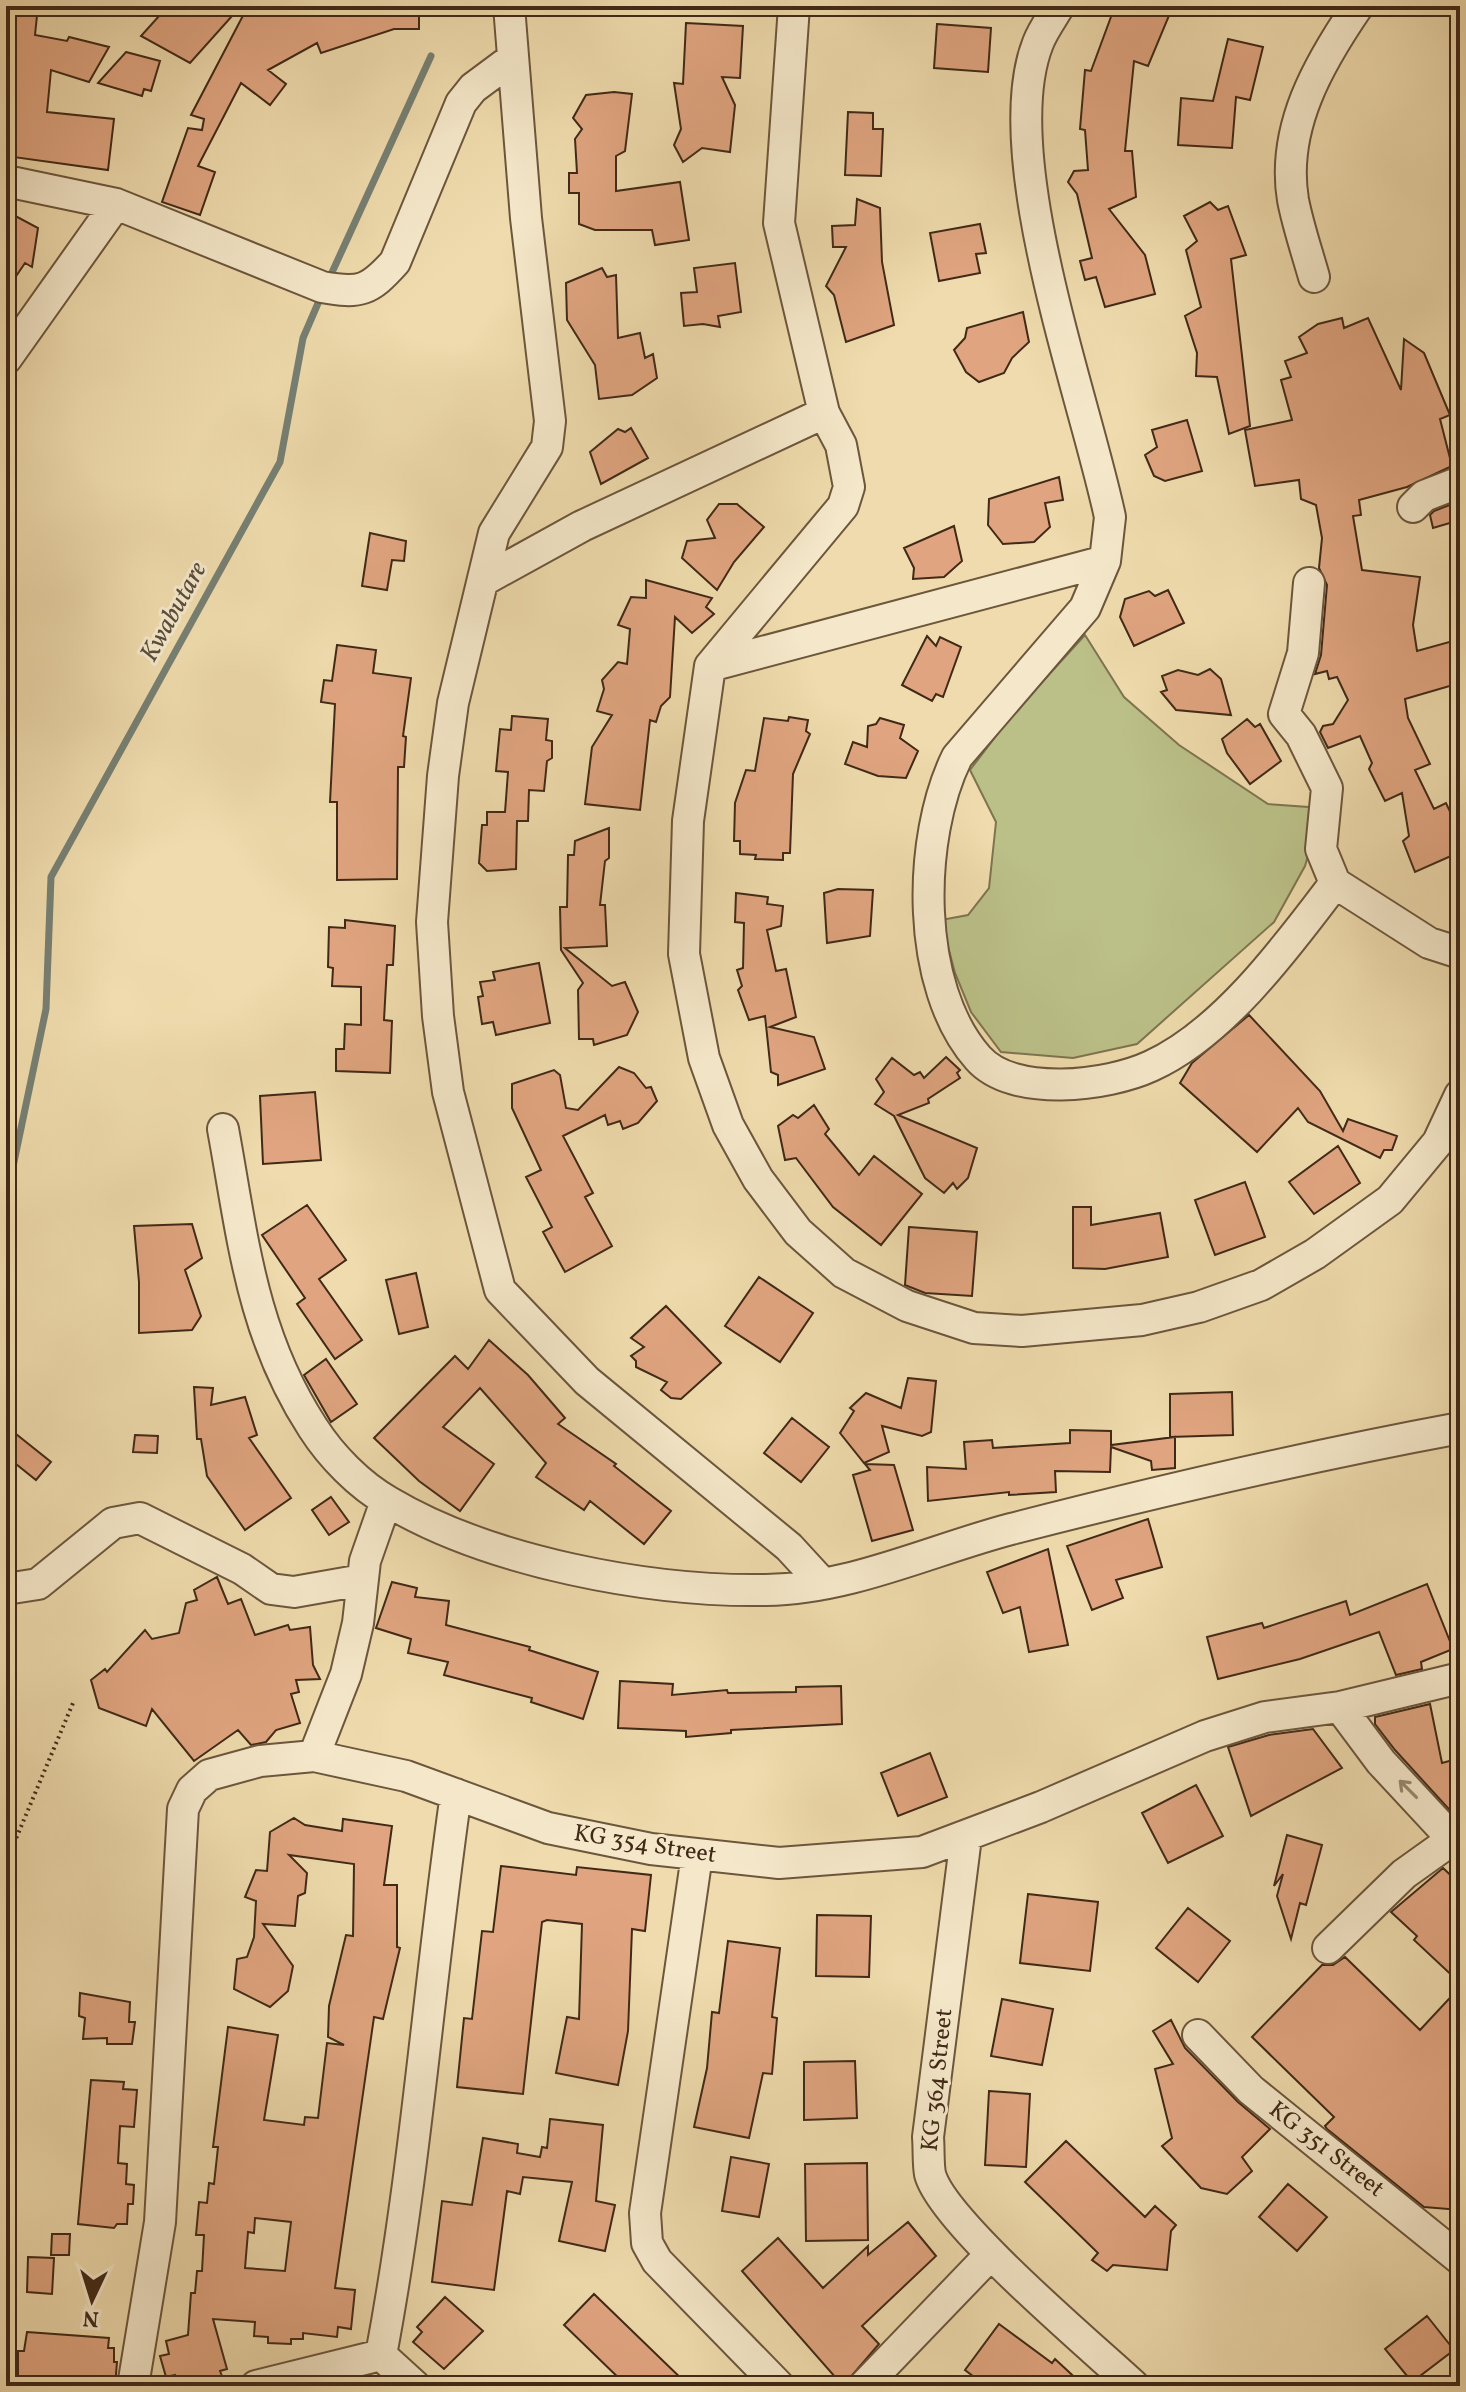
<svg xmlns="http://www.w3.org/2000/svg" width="1466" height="2392" font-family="Vollkorn,serif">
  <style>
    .green { fill: #bbc088; stroke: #7e7450; stroke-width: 2 }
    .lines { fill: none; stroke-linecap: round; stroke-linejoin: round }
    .stream { stroke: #778073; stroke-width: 7 }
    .building { fill: #e0a580; stroke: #402917; stroke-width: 2; fill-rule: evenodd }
    .minor-casing { stroke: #6c563c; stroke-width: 34 }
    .path { stroke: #402917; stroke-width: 4; stroke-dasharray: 2 4; stroke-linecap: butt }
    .minor { stroke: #f5e8ca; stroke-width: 30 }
    .oneway { stroke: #9a8870 }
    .labels { text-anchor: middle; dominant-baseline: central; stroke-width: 6; stroke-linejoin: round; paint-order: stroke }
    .street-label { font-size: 24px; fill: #402917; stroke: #f5e8ca }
    .water-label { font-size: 26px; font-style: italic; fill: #574d3e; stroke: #f5e8ca }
  </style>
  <rect width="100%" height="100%" fill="#efdbad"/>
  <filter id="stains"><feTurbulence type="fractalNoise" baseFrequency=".0025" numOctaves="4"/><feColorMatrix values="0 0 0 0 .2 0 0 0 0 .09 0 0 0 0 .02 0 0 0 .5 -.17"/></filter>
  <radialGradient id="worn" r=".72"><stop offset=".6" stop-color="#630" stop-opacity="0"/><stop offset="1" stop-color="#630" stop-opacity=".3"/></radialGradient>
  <path class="green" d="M1085 635 1124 697 1179 745 1268 804 1322 808 1305 866 1274 922 1137 1044 1073 1058 1001 1052 971 1012 955 973 941 920 968 915 989 888 996 822 970 770 1012 715Z"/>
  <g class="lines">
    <path class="stream" d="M329 279 431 56
      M6 1200 46 1009 51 877 280 462 303 338 322 294"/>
  </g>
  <path class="building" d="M6 6H38L35 35 67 41 69 37 109 47 89 82 51 70 47 112 114 119 108 170 6 156Z
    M168 6H241L190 63 141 36Z
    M248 6H419V29H394L321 53 317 43 268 70 286 84 270 105 241 83 198 166 215 172 200 215 162 202 188 128 202 130 204 119 191 115Z
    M1115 6H1173L1148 66 1134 61 1125 151H1132L1136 197 1109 209 1145 255 1155 294 1105 307 1096 277 1085 280 1080 261 1092 258 1077 194 1068 182 1074 171 1088 170 1085 130 1080 129 1085 70 1091 71Z
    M686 23 743 26 740 78 722 77 735 105 730 152 702 148 683 162 674 145 681 129 674 83 683 84Z
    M937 24 991 28 988 72 934 68Z
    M1228 39 1263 47 1250 100 1236 97 1232 148 1178 145 1181 98 1213 101Z
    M126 52 160 61 151 91 144 89 142 96 98 83Z
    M614 92 632 94 625 151 616 156V191L680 182 689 240 655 245 652 230H595L579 224V193H569V173H577L575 139 582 129 573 118 586 95Z
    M848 112 873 113V129H883L881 176 845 175Z
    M857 199 880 208 882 262 894 325 846 342 834 295 826 286 846 247H833L832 226 855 225Z
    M1210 202 1218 210 1228 206 1246 255 1231 259 1250 426 1229 434 1217 377 1196 376 1197 353 1185 316 1201 307 1186 250 1197 241 1184 216Z
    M6 211 38 228 32 267 25 263 6 291Z
    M980 224 986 253 976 254 980 273 939 281 930 233Z
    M735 263 741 312 718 316 720 327 703 324 684 326 681 293 697 292 694 268Z
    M602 268 607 277 616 275 618 338 640 333 645 358 653 354 657 378 632 395 599 399 595 365 567 320 566 283Z
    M1023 312 1029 342 1012 358 1004 373 979 382 966 372 954 350 965 338 967 328Z
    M1342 318 1344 328 1368 318 1401 390 1404 339 1424 353 1450 415 1440 419 1452 466 1407 487 1359 500 1361 515 1353 516 1362 570 1420 577 1413 625 1417 651 1460 639V683L1405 699 1408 718 1430 764 1415 770 1434 809 1446 803 1460 833V852L1415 872 1403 841 1409 836 1402 793 1385 801 1369 769 1372 763 1360 736 1328 748 1320 732 1323 726 1333 724 1348 700 1337 677 1329 679 1327 671 1315 674 1321 655 1327 585 1319 568 1322 538 1316 505 1301 499 1299 480 1255 486 1245 430 1292 420 1281 380 1291 377 1285 361 1307 353 1299 337 1318 324Z
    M1187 420 1202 471 1165 481 1154 476 1145 455 1157 447 1152 430Z
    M631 428 648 458 601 484 590 452 618 429 625 432Z
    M1059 477 1063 500 1045 503 1050 527 1034 542 1003 544 988 525 989 499Z
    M1460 501V520L1433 528 1430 515 1434 511Z
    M719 504H737L764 527 734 562 717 590 682 558 687 541 715 538 707 520Z
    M954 526 962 561 944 577 913 579 914 568 904 548Z
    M370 533 406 541 404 561 392 560 387 590 362 586Z
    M646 580 712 598 706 607 714 614 692 633 675 617 670 697 661 706 656 722 650 720 640 810 585 804 592 747 612 715 597 711 604 689 602 680 618 662 627 664 630 629 618 625 631 597 646 598Z
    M1168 590 1184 623 1134 646 1120 617 1125 599 1149 591 1155 596Z
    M927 636 936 646 940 637 961 647 943 697 936 694 932 701 902 685Z
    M337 645 376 650 373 673 411 678 403 736 406 737 404 767H398L397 879 337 880V802H330L335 704 321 702 324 680 332 681Z
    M1210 669 1221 679 1231 715 1176 710 1161 692 1167 690 1162 676 1178 670 1198 675Z
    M512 716 548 719 546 740 552 741V758L547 761 544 791 529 790 528 821H517L516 869 487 871 479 863 482 825H487V812H505L508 772 496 771 500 729 511 730Z
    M789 717 808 720 806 731 810 734 793 774 790 853H783V860L755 859 756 855 740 854V841H734L735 803 746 770 755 771 764 718 788 721Z
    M880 718 904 725 900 738 918 751 906 778 878 776 845 764 853 742 867 747 868 726 876 724Z
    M1247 719 1255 727 1260 724 1281 761 1250 784 1227 753 1222 739Z
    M609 828V858L605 861 600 905H605L607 946 565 948 612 986 625 982 638 1012 627 1035 594 1045 593 1039H579L578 990 583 983 561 950 560 907H567L568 855H574L575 841Z
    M838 889 873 890 870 936 827 943 824 893Z
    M736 893 768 897 767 904 783 906 781 926 767 930 776 971 786 969 796 1017 770 1027 814 1037 825 1069 778 1085V1075L771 1072 765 1016 749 1020 738 990 742 986 737 970 743 968 744 923 735 922Z
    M345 920 395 926 393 965H387L384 1020 392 1021 390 1073 336 1071V1049H344L345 1024 361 1025V987L332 986 333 968 328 967 329 927 345 928Z
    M539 963 550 1023 496 1035 493 1022 482 1024 478 997 483 996 480 982 495 980 493 972Z
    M1249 1015 1320 1091 1343 1131 1348 1119 1397 1136 1392 1150H1384L1380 1158 1308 1122 1298 1108 1257 1152 1180 1083 1192 1063Z
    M946 1057 960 1070 957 1073 960 1078 928 1099 929 1103 898 1115 977 1148 968 1178 957 1189 953 1183 944 1193 925 1178 894 1116 875 1104 884 1092 876 1079 892 1058 914 1075 920 1072 924 1078Z
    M619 1067 634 1073 646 1088 651 1087 657 1101 638 1123 623 1129 620 1121 608 1125 605 1115 563 1136 593 1193 585 1197 612 1246 565 1272 543 1232 552 1227 526 1177 541 1170 512 1108V1084L554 1070 560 1075 566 1108 578 1110Z
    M315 1092 321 1160 263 1164 260 1096Z
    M814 1105 829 1129 825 1134 859 1175 874 1156 922 1194 881 1245 833 1207 796 1158 785 1160 778 1126 793 1115 798 1118Z
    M1338 1146 1360 1183 1314 1214 1289 1182Z
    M1245 1182 1265 1237 1215 1255 1195 1200Z
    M307 1205 346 1260 319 1279 362 1340 335 1359 297 1304 305 1298 262 1235Z
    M1073 1207H1091V1225L1160 1213 1168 1257 1105 1269 1073 1268Z
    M192 1224 202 1258 185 1270 201 1316 192 1330 139 1333V1282L134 1226Z
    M909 1227 977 1232 972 1296 925 1293 905 1285Z
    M416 1273 428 1327 399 1334 386 1280Z
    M759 1277 813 1313 780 1362 725 1326Z
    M666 1306 721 1363 681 1399 671 1398 661 1390 667 1382 636 1367V1361L631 1356 644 1347 631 1338Z
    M489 1340 528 1375 565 1418 558 1424 616 1464 614 1466 671 1511 644 1544 590 1501 584 1510 536 1477 546 1463 480 1388 443 1427 494 1464 460 1511 419 1481 374 1438 455 1356 468 1369Z
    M326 1359 357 1404 331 1422 304 1375Z
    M908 1378 936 1381 931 1432 922 1436 882 1426 889 1452 864 1463 840 1433 854 1411 850 1408 866 1393 901 1408Z
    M194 1387 213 1388 211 1405 245 1397 257 1435 249 1438 291 1498 245 1530 207 1476 201 1439H197Z
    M1232 1392 1233 1435 1170 1437V1394Z
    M792 1418 829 1447 801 1482 764 1453Z
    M6 1426 51 1462 36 1480 6 1456Z
    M1070 1430 1111 1431V1445L1175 1437V1468L1152 1470 1151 1461 1111 1447 1110 1472 1055 1471 1056 1492 1009 1495V1492L928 1501 927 1467 966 1469 964 1442 992 1440 993 1448 1070 1443Z
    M135 1435 158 1436 157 1453 133 1452Z
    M865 1464 894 1465 913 1530 872 1541 853 1475 870 1470Z
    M331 1497 349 1522 329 1535 312 1510Z
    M1148 1519 1162 1567 1116 1580 1123 1598 1092 1610 1067 1546Z
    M1048 1549 1068 1645 1029 1652 1020 1607 1003 1613 987 1572Z
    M217 1577 228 1604 241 1599 255 1635 288 1625 290 1630 310 1627 313 1665 320 1679 296 1680 299 1692 291 1694 300 1723 276 1730 266 1742 251 1745 238 1730 194 1761 152 1709 146 1726 99 1708 91 1680 105 1669 107 1672 145 1630 152 1639 179 1633 186 1603 197 1600 194 1590Z
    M392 1582 417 1588 415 1597 449 1601 446 1625 530 1647 529 1650 598 1672 583 1719 531 1702 532 1698 444 1675 448 1662 408 1653 411 1639 376 1628Z
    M1427 1584 1453 1649 1421 1662 1422 1669 1396 1675 1379 1632 1300 1659 1218 1679 1207 1637 1262 1623 1264 1628 1346 1601 1350 1615Z
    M620 1681 673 1684 672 1695 727 1690 728 1693 796 1692V1687L841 1686 842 1724 731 1730V1733L686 1737V1731L618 1728Z
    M1430 1704 1442 1763 1460 1758V1816L1456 1817 1395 1750 1375 1724V1717Z
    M1313 1729 1342 1768 1251 1816 1228 1747 1269 1735Z
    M930 1753 947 1797 898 1816 881 1773Z
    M1196 1785 1223 1836 1168 1863 1142 1813Z
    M294 1818 305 1825 342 1831 343 1819 392 1826 384 1885H397V1947L400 1948 383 2019 374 2017 335 2288 355 2290 351 2329 338 2327 337 2337 303 2333V2339H291V2344L268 2343V2337L254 2336 255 2322 213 2319 227 2369 220 2371 222 2376 179 2386 175 2375 166 2377 160 2356 169 2354 166 2341 188 2335 191 2293H195L197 2271H202L204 2235H196L199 2202 207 2203 209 2183 214 2184 218 2147H213L228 2027 278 2035 264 2120 304 2125 305 2117 318 2118 327 2043 344 2045 328 2037 329 2006 346 1935 353 1936 354 1864 289 1855 307 1873 305 1893 298 1896 295 1926 263 1924 293 1966 288 1991 270 2007 234 1989 237 1959 247 1957 254 1937 256 1901 245 1897 256 1870 267 1871 270 1832ZM255 2218 291 2222 285 2271 245 2268 248 2232 254 2233Z
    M1287 1835 1322 1845 1306 1905 1300 1903 1291 1939 1277 1896 1283 1874 1274 1886Z
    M501 1866 576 1875 577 1867 651 1875 645 1931 632 1929 628 2031 618 2085 556 2073 567 2017 579 2019 582 1924 547 1920 542 1922 523 2094 457 2087 464 2018 472 2019 482 1931 493 1932Z
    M1443 1868 1460 1884V1983L1414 1940 1417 1936 1391 1912Z
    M1028 1894 1098 1902 1090 1971 1020 1963Z
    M1188 1908 1230 1941 1198 1982 1156 1948Z
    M817 1915 871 1916 869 1977 816 1976Z
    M728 1941 780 1948 772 2017 777 2018 772 2074 763 2073 749 2138 694 2127 707 2068 712 2012 719 2013Z
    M1345 1957 1420 2030 1460 1987V2210L1424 2207 1327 2129 1325 2126 1334 2117 1252 2037 1322 1965H1333Z
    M80 1993 130 2002 129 2022H135L132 2044H107V2038L83 2039 85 2018 79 2016Z
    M1002 1999 1053 2009 1042 2065 991 2056Z
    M1171 2020 1185 2048 1238 2102 1270 2129 1242 2157 1252 2171 1227 2194 1201 2188 1162 2146 1172 2138 1155 2069 1173 2064 1153 2031Z
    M855 2061 857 2118 804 2120V2062Z
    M91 2080 124 2082 123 2089 137 2090 134 2127 120 2126 118 2163 127 2164 126 2184 134 2185 133 2204H128L127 2224H117L114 2228 78 2224Z
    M989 2091 1030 2094 1026 2167 985 2165Z
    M550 2119 603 2125 596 2201 615 2205 605 2251 559 2241 572 2182 523 2177 520 2194 507 2191 494 2290 432 2282 442 2201 472 2205 483 2138 518 2144 517 2153 540 2157 542 2147 547 2148Z
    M1066 2141 1145 2217 1155 2206 1176 2225 1171 2231 1167 2270 1113 2265 1107 2271 1092 2260 1098 2253 1025 2182Z
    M731 2157 769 2164 759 2217 722 2211Z
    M867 2163 868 2240 806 2241 805 2164Z
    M1288 2184 1327 2217 1297 2251 1259 2217Z
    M908 2222 936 2256 862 2326 879 2344 843 2386 742 2271 778 2238 823 2288 868 2246V2255Z
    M52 2234H70L69 2255H51Z
    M28 2257 54 2258 52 2294 27 2292Z
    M594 2294 689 2386H627L564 2325Z
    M445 2297 483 2331 444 2369 413 2342 422 2332 417 2327Z
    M1427 2316 1454 2350 1412 2382 1385 2349Z
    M999 2324 1052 2363 1055 2359 1084 2386H986L965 2370Z
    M27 2332 109 2338 108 2348H114V2362H117L115 2386H18V2351H24Z"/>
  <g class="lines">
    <g class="minor-casing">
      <path id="minor" d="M509 6 526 218 550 421 547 447 494 533 453 703 443 776 432 922 438 1016 448 1092 500 1290 587 1381 789 1547 823 1584
        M794 6 779 223 824 413 841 445 849 487 843 506 710 666 688 821 684 954 704 1058 728 1125 758 1179 798 1232 844 1273 907 1306 974 1328 1022 1331 1142 1320 1199 1307 1261 1285 1315 1254 1390 1200 1438 1142 1460 1095
        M1059 6C1052 18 1043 30 1038 43 994 154 1085 398 1110 517L1105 561 1085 608 957 757C917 838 915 987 978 1058 1013 1098 1108 1086 1151 1066 1224 1033 1288 945 1335 883L1321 849 1327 788 1301 735 1284 714 1303 653 1309 583
        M6 181 116 204 322 287C360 294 369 291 395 262L461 103 473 88 512 59
        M1314 277C1307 252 1298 226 1293 200 1281 128 1319 63 1358 6
        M6 359 116 204
        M1413 507 1424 496 1460 482
        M484 580 582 526 824 413
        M710 666 1105 561
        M1335 883 1429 943 1460 953
        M223 1129C243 1238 251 1333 313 1428 331 1456 359 1485 389 1502 490 1562 649 1592 766 1590 850 1589 931 1550 1011 1529 1159 1491 1309 1456 1460 1428
        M6 1589 38 1584 113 1523 140 1518 242 1569 271 1589 294 1592 362 1580
        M1340 1707 1381 1762 1460 1847
        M314 1756 346 1674 358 1623 365 1561 386 1501
        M966 1837 928 2137C929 2149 928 2163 930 2174 942 2221 1092 2347 1134 2386
        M697 1855 645 2213 647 2243 657 2261 779 2386
        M1328 1948 1404 1874 1460 1834
        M1198 2035 1251 2090 1460 2259
        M381 2355C416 2170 429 1981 456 1794
        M133 2386 160 2222 183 1809 192 1790 209 1775 260 1761 314 1756 406 1776 548 1828 651 1849 779 1863 922 1852 1041 1807 1205 1736 1265 1717 1340 1707 1460 1678
        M256 2386 381 2355 415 2386
        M864 2386 991 2254"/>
    </g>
    <path class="path" d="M6 1872 7 1860 73 1703"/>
    <use href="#minor" class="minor"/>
  </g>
  <defs><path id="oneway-shaft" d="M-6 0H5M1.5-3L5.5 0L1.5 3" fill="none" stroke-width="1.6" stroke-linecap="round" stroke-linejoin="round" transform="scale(2)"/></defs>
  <use class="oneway" href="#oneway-shaft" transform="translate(1408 1789) rotate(-135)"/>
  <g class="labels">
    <g class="street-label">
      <text transform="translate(645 1845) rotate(9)">KG 354 Street</text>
      <text transform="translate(938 2080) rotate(-84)">KG 364 Street</text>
      <text transform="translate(1326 2150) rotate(38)">KG 351 Street</text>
    </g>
    <g class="water-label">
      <text transform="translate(174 612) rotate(-61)">Kwabutare</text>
    </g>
  </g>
  <rect width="1466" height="2392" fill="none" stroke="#efdbad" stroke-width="32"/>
  <rect x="8" y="8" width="1450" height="2376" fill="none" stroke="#402917" stroke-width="4"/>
  <rect x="16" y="16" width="1434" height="2360" fill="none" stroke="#402917" stroke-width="2"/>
  <g transform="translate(92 2300) rotate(184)" stroke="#f5e8ca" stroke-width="6" paint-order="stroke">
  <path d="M0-6L14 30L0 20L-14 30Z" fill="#402917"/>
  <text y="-12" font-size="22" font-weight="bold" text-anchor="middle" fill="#402917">N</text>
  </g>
  <rect width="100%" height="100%" filter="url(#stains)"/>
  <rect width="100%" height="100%" fill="url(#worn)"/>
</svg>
